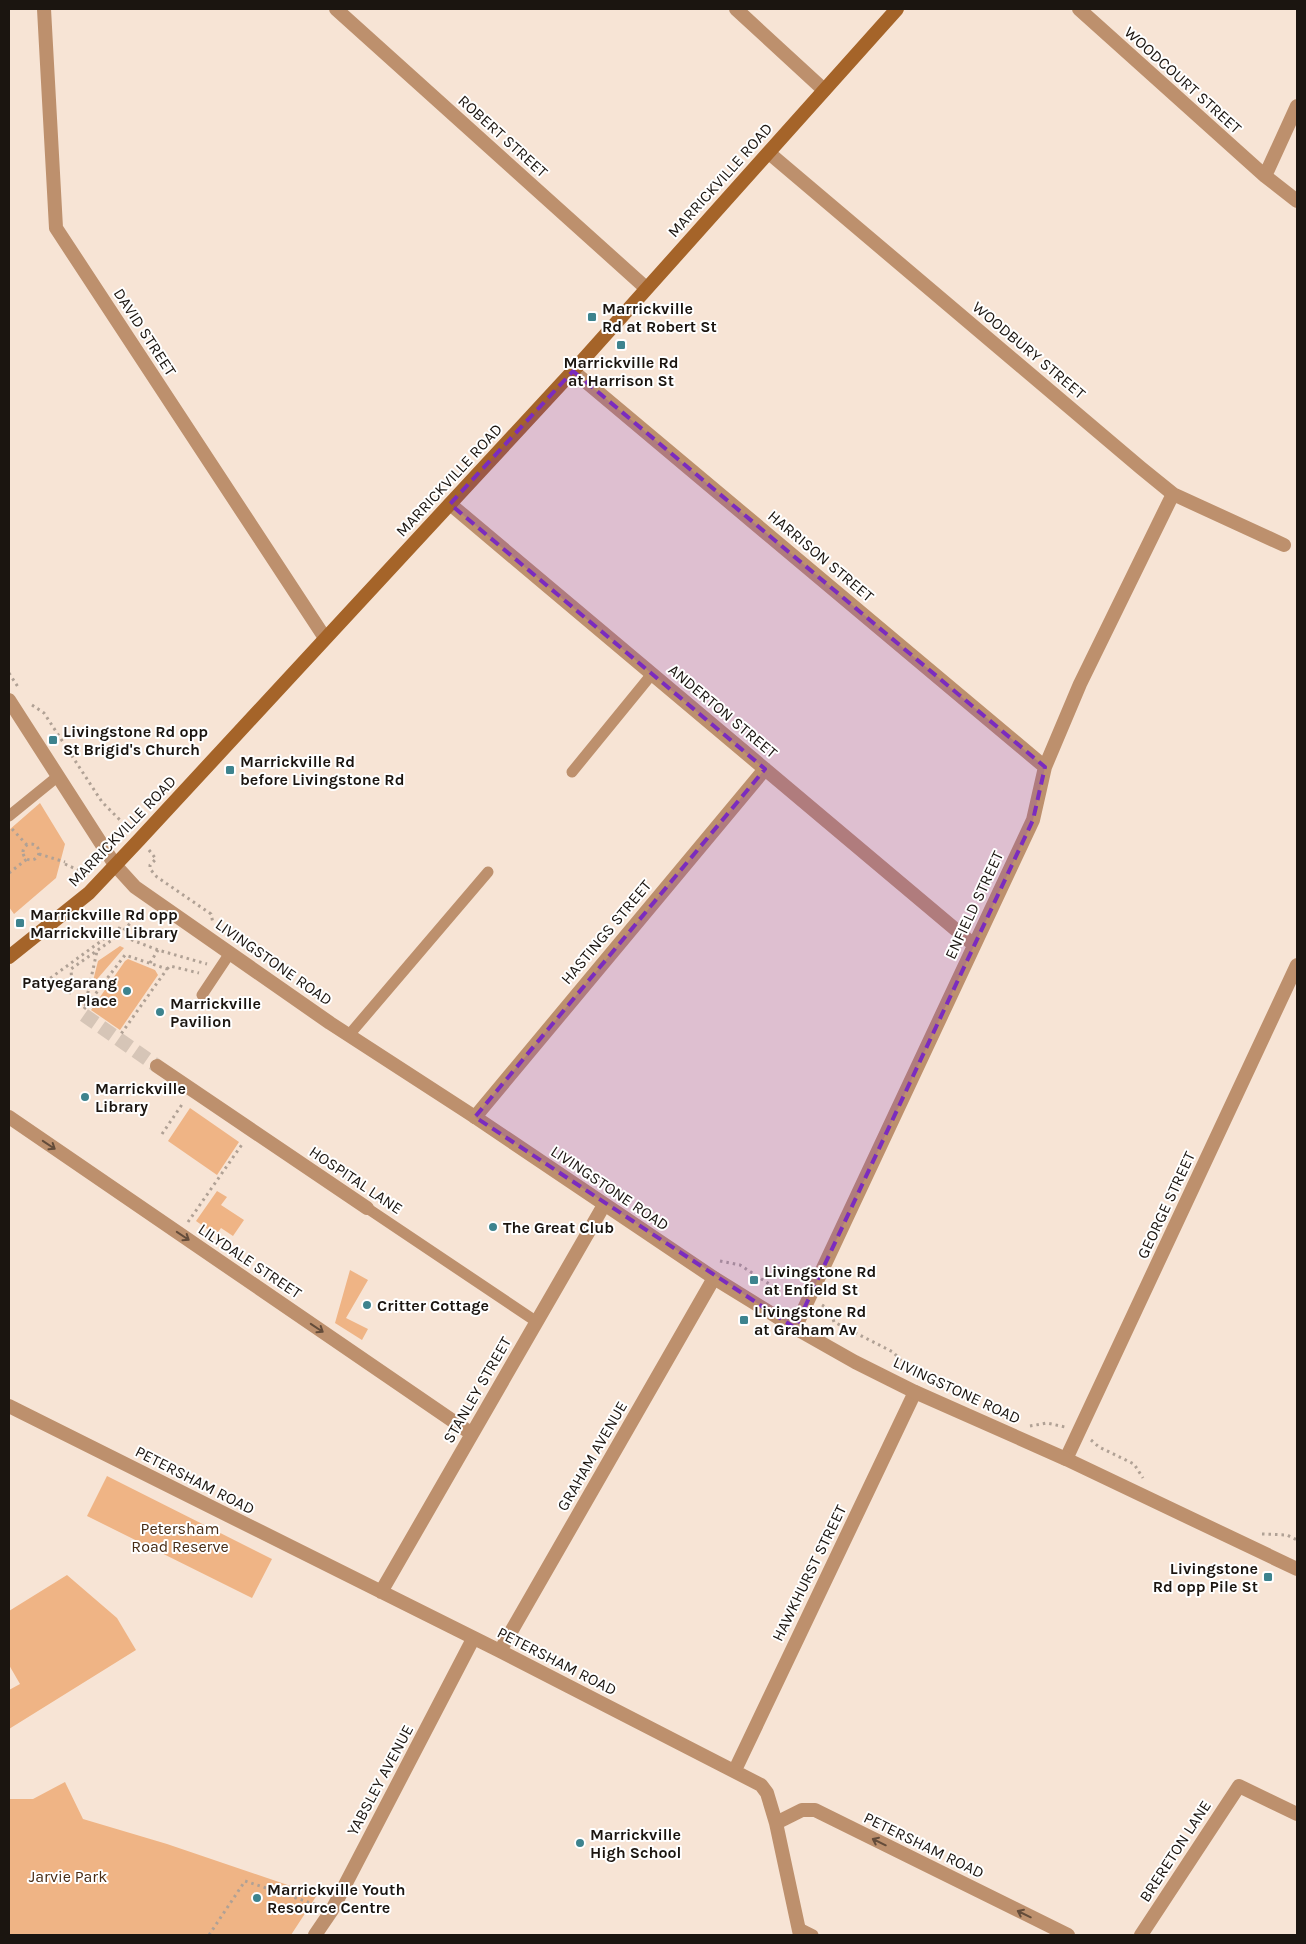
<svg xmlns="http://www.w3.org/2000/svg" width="1306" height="1944" font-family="Karla,sans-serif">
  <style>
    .green { fill: #efb485 }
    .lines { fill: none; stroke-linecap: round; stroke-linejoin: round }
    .pedestrian-tunnel { stroke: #d6c5b7; stroke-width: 14; stroke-dasharray: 14 7; stroke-linecap: butt }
    .path { stroke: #b0a195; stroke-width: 3; stroke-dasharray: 2.5 4; stroke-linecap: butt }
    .service { stroke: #bd906d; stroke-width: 11 }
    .pedestrian { stroke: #bd906d; stroke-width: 14 }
    .minor { stroke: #bd906d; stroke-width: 14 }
    .tertiary { stroke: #bd906d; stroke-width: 14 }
    .secondary { stroke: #a56429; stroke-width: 14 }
    .oneway { stroke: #644c3a }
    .marked { fill: #7b2cbf; fill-opacity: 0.2; stroke: #7b2cbf; stroke-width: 4; stroke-dasharray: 10 6; stroke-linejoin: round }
    .poi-dot { fill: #3d838e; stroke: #fff; stroke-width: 2 }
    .labels { text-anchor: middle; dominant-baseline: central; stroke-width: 4; stroke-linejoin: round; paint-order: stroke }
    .street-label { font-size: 16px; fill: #1b1510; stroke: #fff }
    .poi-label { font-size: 16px; font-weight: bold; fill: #1b1510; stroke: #fff; text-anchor: start }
    .park-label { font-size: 16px; fill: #472c15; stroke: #fff }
  </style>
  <rect width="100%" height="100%" fill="#f7e4d5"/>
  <path class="green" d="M40 803 65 844 56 878 14 914 9 907V830Z
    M120 946 124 948 92 985 98 961Z
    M128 959 155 970 158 975 120 1030 91 1010 125 961Z
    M190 1108 239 1142 217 1175 168 1141Z
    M217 1191 227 1197 221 1205 244 1220 233 1236 221 1228 216 1235 196 1221Z
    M350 1270 368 1280 346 1318 368 1329 362 1340 335 1323Z
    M107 1476 272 1559 252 1598 87 1516Z
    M67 1575 117 1618 136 1650 9 1729V1690L20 1684 9 1665V1611Z
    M65 1782 83 1819 167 1844 317 1895 291 1935H9V1799H33Z"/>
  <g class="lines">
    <path class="pedestrian-tunnel" d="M84 1015 157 1066"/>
    <path class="path" d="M9 673 18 687
      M32 705 44 713 102 802 129 829
      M12 829 27 845
      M23 852a8 8 0 1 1 16 0a8 8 0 1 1-16 0Z
      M149 850 156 859 150 865V869L157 877 211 914 213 923
      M39 854 65 862
      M65 864 78 870
      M9 873 27 859
      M119 935 158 950 207 964
      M150 963 158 950
      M167 969 170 966 199 973
      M45 982 119 928 123 930
      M69 994 72 986 71 969 119 935 136 917
      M85 1006 97 951
      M84 1009 125 955 167 969 121 1034
      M162 1134 183 1103
      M188 1222 243 1143
      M720 1261 740 1265 780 1291 786 1290 791 1285 798 1289
      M822 1305 830 1310 834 1322 893 1352 908 1368 945 1386
      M1030 1426 1047 1423 1065 1427
      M1091 1440 1099 1447 1134 1464 1143 1478
      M1262 1534 1287 1535 1297 1540
      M209 1935 245 1881 317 1905"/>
    <path class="service" d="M572 772 652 674
      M9 816 57 777
      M202 995 230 953
      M349 1035 488 872
      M367 1208 537 1322
      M799 1928 813 1935"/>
    <path class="pedestrian" d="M157 1066 367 1208"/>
    <path class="minor" d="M44 9 56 228 325 638
      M336 9 646 288
      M736 9 824 90
      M1079 9 1265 176 1297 201
      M769 153 1141 468 1173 494 1284 545
      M1265 176 1297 106
      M573 371 1045 767
      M450 504 974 945
      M9 1117 472 1434
      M475 1117 765 769
      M795 1328 1033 820 1045 767 1080 684 1173 494
      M9 1406 500 1651 761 1785 767 1793 776 1823 800 1935
      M1066 1459 1297 965
      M381 1592 604 1205
      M500 1651 714 1278
      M735 1770 915 1392
      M776 1823 802 1810H815L1068 1935
      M315 1935 332 1910 473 1639
      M1141 1935 1239 1786 1297 1814"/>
    <path class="tertiary" d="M9 700 115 865 135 887 330 1023 475 1117 714 1278 795 1328 855 1362 915 1392 1066 1459 1297 1569"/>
    <path class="secondary" d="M9 957 89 893 139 840 573 371 897 9"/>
  </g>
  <defs><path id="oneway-shaft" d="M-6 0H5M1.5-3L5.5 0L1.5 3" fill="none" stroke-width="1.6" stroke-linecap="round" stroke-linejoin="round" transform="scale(1.25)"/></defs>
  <g class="oneway">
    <use href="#oneway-shaft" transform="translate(49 1145) rotate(34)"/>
    <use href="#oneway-shaft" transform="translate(183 1236) rotate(34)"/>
    <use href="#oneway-shaft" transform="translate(317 1328) rotate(34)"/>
    <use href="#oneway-shaft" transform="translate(879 1842) rotate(-154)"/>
    <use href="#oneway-shaft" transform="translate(1024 1914) rotate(-154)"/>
  </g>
  <path class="marked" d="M573 371 1045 767 1033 820 795 1328 475 1117 765 769 450 504Z"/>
  <g class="poi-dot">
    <rect x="587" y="312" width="10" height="10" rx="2.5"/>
    <rect x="616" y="340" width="10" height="10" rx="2.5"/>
    <rect x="48" y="735" width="10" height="10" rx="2.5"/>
    <rect x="225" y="765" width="10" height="10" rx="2.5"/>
    <rect x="15" y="918" width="10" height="10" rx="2.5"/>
    <circle cx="127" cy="991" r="5"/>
    <circle cx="160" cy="1012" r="5"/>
    <circle cx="85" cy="1097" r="5"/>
    <circle cx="493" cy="1227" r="5"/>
    <rect x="749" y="1275" width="10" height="10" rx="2.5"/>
    <circle cx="367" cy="1305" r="5"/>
    <rect x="739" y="1315" width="10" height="10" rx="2.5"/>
    <rect x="1263" y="1572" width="10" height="10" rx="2.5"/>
    <circle cx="580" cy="1843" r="5"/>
    <circle cx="257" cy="1898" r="5"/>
  </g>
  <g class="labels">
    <g class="street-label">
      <text transform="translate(1183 80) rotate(42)">WOODCOURT STREET</text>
      <text transform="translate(503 136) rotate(42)">ROBERT STREET</text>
      <text transform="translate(720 180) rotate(-48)">MARRICKVILLE ROAD</text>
      <text transform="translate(145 332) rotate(57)">DAVID STREET</text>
      <text transform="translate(1029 350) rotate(40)">WOODBURY STREET</text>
      <text transform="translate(449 480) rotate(-47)">MARRICKVILLE ROAD</text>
      <text transform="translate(821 556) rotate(40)">HARRISON STREET</text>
      <text transform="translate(723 711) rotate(40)">ANDERTON STREET</text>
      <text transform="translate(122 831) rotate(-46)">MARRICKVILLE ROAD</text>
      <text transform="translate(974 905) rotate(-65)">ENFIELD STREET</text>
      <text transform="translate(606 932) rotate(-50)">HASTINGS STREET</text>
      <text transform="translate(274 962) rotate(35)">LIVINGSTONE ROAD</text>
      <text transform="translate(356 1180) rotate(34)">HOSPITAL LANE</text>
      <text transform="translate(610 1188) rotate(34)">LIVINGSTONE ROAD</text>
      <text transform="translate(1166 1205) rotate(-65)">GEORGE STREET</text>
      <text transform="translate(250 1261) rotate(34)">LILYDALE STREET</text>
      <text transform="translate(477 1390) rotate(-60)">STANLEY STREET</text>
      <text transform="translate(957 1390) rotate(25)">LIVINGSTONE ROAD</text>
      <text transform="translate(592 1456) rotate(-60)">GRAHAM AVENUE</text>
      <text transform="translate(195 1480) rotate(27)">PETERSHAM ROAD</text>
      <text transform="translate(809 1573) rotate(-64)">HAWKHURST STREET</text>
      <text transform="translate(557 1661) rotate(27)">PETERSHAM ROAD</text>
      <text transform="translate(380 1780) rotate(-62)">YABSLEY AVENUE</text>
      <text transform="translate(924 1845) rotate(26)">PETERSHAM ROAD</text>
      <text transform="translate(1175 1851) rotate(-57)">BRERETON LANE</text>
    </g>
    <g class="poi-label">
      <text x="602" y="308">Marrickville<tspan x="602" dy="18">Rd at Robert St</tspan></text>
      <text x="621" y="362" text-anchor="middle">Marrickville Rd<tspan x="621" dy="18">at Harrison St</tspan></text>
      <text x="63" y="731">Livingstone Rd opp<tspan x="63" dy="18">St Brigid's Church</tspan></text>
      <text x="240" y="761">Marrickville Rd<tspan x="240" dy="18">before Livingstone Rd</tspan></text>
      <text x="30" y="914">Marrickville Rd opp<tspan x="30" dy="18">Marrickville Library</tspan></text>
      <text x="117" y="982" text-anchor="end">Patyegarang<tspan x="117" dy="18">Place</tspan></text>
      <text x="170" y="1003">Marrickville<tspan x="170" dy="18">Pavilion</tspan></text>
      <text x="95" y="1088">Marrickville<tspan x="95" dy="18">Library</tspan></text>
      <text x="503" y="1227">The Great Club</text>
      <text x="764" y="1271">Livingstone Rd<tspan x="764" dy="18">at Enfield St</tspan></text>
      <text x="377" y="1305">Critter Cottage</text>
      <text x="754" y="1311">Livingstone Rd<tspan x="754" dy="18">at Graham Av</tspan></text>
      <text x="1258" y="1568" text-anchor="end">Livingstone<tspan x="1258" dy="18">Rd opp Pile St</tspan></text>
      <text x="590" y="1834">Marrickville<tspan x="590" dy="18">High School</tspan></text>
      <text x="267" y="1889">Marrickville Youth<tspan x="267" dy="18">Resource Centre</tspan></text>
    </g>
    <g class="park-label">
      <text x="180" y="1528">Petersham<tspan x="180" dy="18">Road Reserve</tspan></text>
      <text x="68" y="1876">Jarvie Park</text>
    </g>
  </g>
  <rect width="1306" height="1944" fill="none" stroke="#1b1510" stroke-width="20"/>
</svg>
